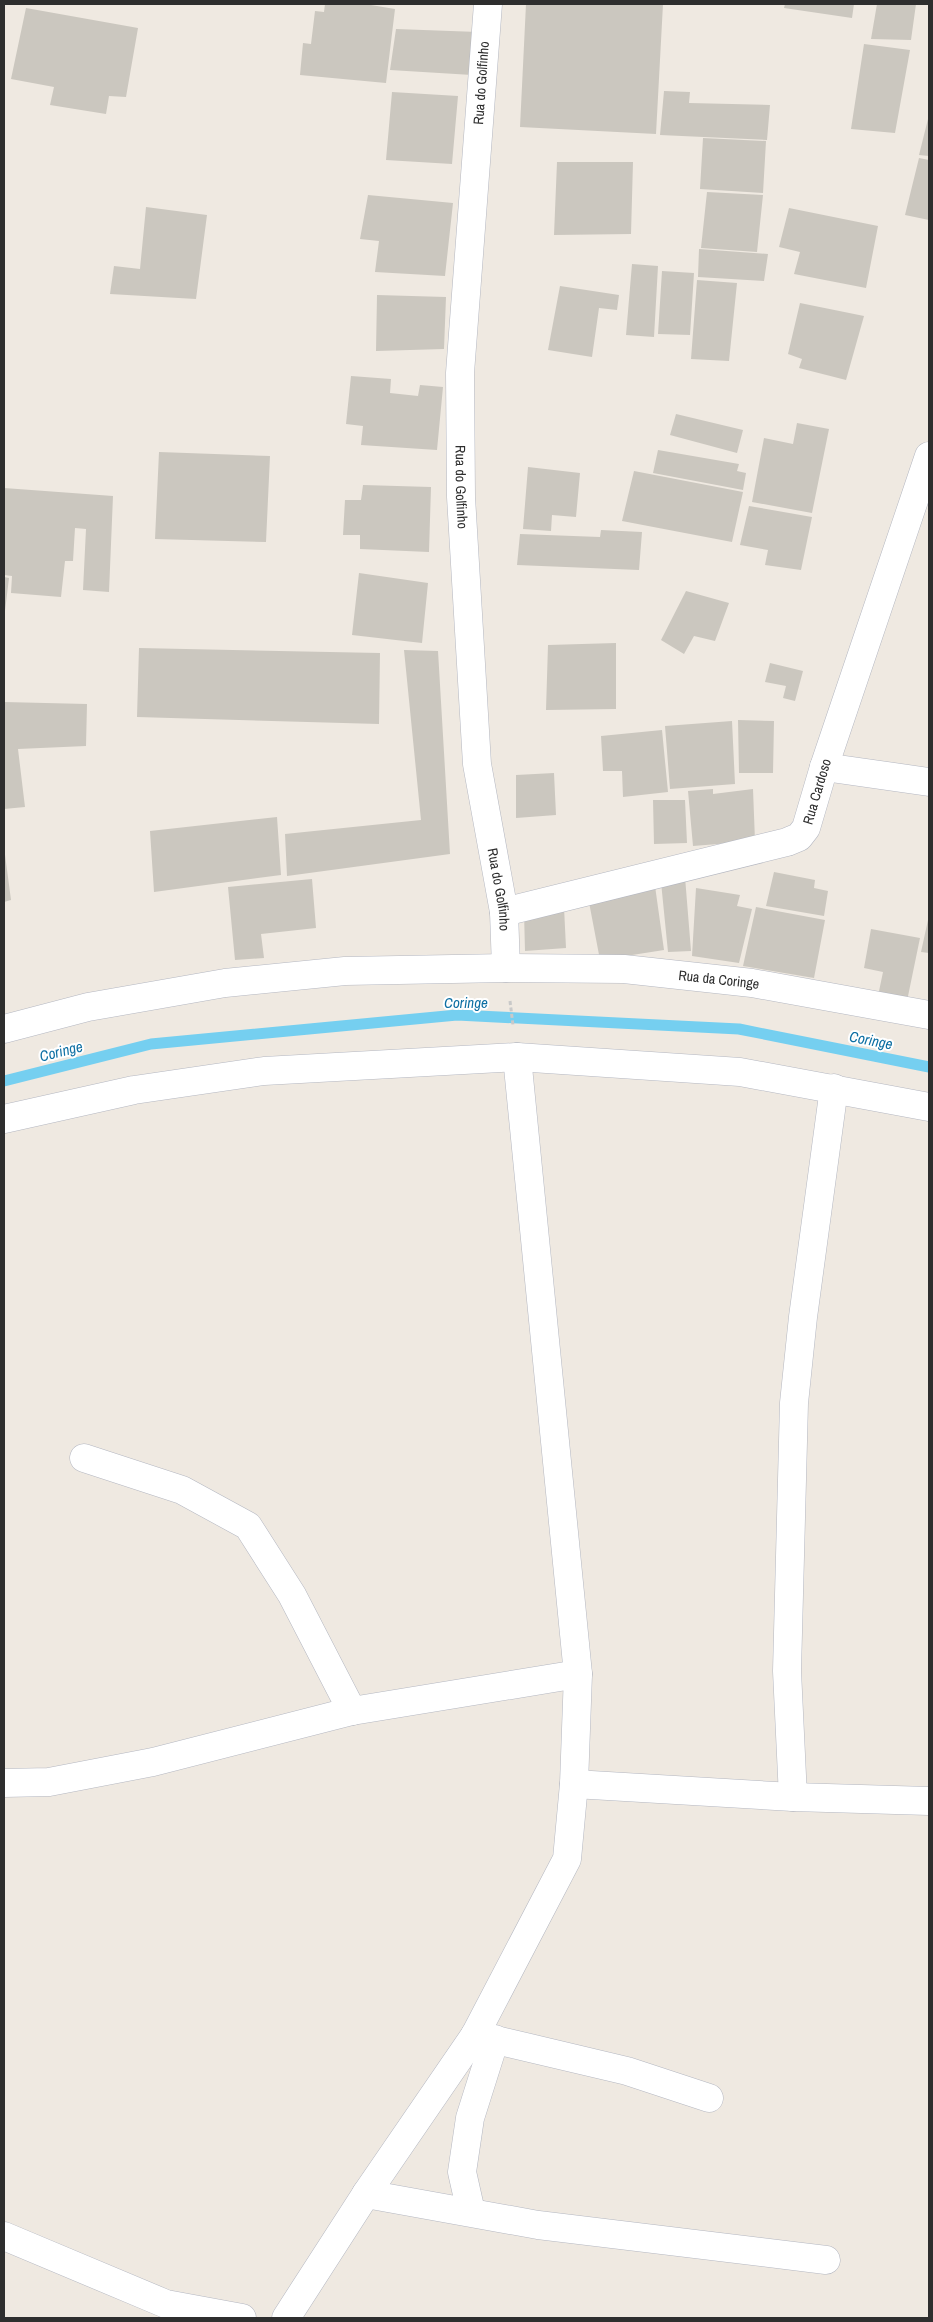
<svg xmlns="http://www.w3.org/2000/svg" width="933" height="2322" font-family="'Archivo Narrow',sans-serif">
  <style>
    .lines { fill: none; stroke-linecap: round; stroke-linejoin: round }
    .stream { stroke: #75cff0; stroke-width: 11 }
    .building { fill: #cbc7bf }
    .minor-casing { stroke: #b4b7c1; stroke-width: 29 }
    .path { stroke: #c9c9c9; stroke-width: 3; stroke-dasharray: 4 2.5; stroke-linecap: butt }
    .minor { stroke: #fff; stroke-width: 28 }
    .labels { text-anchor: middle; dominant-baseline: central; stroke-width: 4; stroke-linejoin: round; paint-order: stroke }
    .street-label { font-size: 14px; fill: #2e2e2e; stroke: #fff }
    .water-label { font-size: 15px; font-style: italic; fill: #0d6fa3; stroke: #fff }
  </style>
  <rect width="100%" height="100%" fill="#efe9e1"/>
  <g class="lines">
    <path class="stream" d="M4 1081 151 1044 457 1015 739 1029 929 1067"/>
  </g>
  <path class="building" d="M325 4H365L395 9 386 83 300 75 303 43 311 44 315 11 324 12Z
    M526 4H663L656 134 520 127Z
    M785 4H854L852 18 784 8Z
    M877 4H916L911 40 871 39Z
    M26 8 138 28 126 97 109 96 106 114 50 105 54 87 11 79Z
    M396 29 478 32 472 75 390 70Z
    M864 44 910 50 895 133 851 129Z
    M664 91 690 92 689 103 770 105 767 140 660 135Z
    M392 92 458 96 452 164 386 160Z
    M929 115V156L919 155Z
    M703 138 766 141 763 193 700 189Z
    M919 158 929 160V220L905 215Z
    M557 162H633L631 234 554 235Z
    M707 192 763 195 757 252 701 248Z
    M368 195 453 203 445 276 375 272 379 241 360 239Z
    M146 207 207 215 196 299 110 294 114 266 140 269Z
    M789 208 878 226 866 288 794 274 800 252 779 247Z
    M699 249 768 254 764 281 698 277Z
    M632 264 658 266 654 337 626 335Z
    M662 271 694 273 690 335 658 334Z
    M697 280 737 283 729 361 691 359Z
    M560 286 619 295 617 310 599 308 592 357 548 350Z
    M377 295 446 297 444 349 376 351Z
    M800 303 864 316 846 380 799 368 802 359 788 354Z
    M351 376 391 379 390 393 418 396 420 385 443 387 437 450 361 445 363 426 346 424Z
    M676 414 743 430 737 453 670 435Z
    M797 423 829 429 812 513 752 502 764 438 793 444Z
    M658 450 739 464 737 471 746 473 743 490 653 473Z
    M159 452 270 456 266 542 155 539Z
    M528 467 580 473 576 517 552 515 551 531 523 529Z
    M634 471 743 492 732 542 622 521Z
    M363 485 431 487 429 552 360 549V535H343L345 500H361Z
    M4 488 113 496 109 592 83 590 86 529 75 528 73 561H65L61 597 11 593 12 576 4 575Z
    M749 506 812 517 801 570 765 565 768 550 740 545Z
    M601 530 642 532 639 570 517 565 520 534 600 537Z
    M359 573 428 583 422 643 352 635Z
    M4 577 9 578 5 611H4Z
    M686 591 729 603 715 641 694 636 684 654 661 640Z
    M616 643V709L546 710 548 645Z
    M139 648 380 653 379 724 137 717Z
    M404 650 438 651 450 854 287 876 285 834 421 820Z
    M770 663 803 671 795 701 783 698 786 686 765 682Z
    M4 702 87 704 86 746 18 749 25 807 4 809Z
    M738 720 774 721 773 773H739Z
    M732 721 735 784 670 789 665 726Z
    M662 730 668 792 623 797 622 771H603L601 736Z
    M554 773 556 815 516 818V775Z
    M713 789V794L753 789 755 841 693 846 688 791Z
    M653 800H685L687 843 654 844Z
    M277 817 281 875 154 892 150 831Z
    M4 847 11 900 4 902Z
    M774 872 815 880 814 888 828 891 824 916 766 906Z
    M685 877 691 951 668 952 661 882Z
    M312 879 316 928 261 934 264 958 235 960 228 887Z
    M655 886 664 950 600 960 588 897Z
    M696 888 740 895 737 906 752 909 739 963 692 956Z
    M564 907 566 948 525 951 524 912Z
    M756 907 825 920 814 978 743 966Z
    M928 920H929V953L921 952Z
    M871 929 920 938 907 1001 878 996 883 972 864 968Z"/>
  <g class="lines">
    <g class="minor-casing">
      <g id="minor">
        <path id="s1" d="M488 4 460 373 461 497 477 764 504 912 506 968"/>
        <path d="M824 767 929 782"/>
        <path id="s2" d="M504 912 787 842 799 837 806 828 824 767 929 456"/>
        <path id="s3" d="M4 1029 88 1007 225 983 345 971 506 968 624 969 752 983 929 1015"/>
        <path d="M4 1119 134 1090 264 1071 517 1057 740 1072 929 1107"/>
        <path d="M84 1458 182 1490 248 1526 292 1595 352 1711"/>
        <path d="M4 1783 49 1782 153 1762 352 1711 578 1674"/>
        <path d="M574 1784 793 1797 929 1801"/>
        <path d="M793 1797 787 1671 794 1403 803 1317 834 1088"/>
        <path d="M475 2035 627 2071 709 2098"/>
        <path d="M366 2194 538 2225 826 2260"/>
        <path d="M471 2212 462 2172 470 2118 495 2039"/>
        <path d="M4 2236 166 2304 242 2318"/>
        <path d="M286 2318 366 2194 475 2035 567 1859 574 1784 578 1674 517 1057"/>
      </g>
    </g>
    <path class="path" d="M510 1001 513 1025"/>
    <use href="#minor" class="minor"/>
  </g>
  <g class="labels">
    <g class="street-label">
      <text transform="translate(481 83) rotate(-86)">Rua do Golfinho</text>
      <text stroke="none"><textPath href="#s1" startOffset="484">Rua do Golfinho</textPath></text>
      <text stroke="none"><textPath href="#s2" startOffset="354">Rua Cardoso</textPath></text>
      <text stroke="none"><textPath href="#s1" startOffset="889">Rua do Golfinho</textPath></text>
      <text stroke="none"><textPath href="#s3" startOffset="721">Rua da Coringe</textPath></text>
    </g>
    <g class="water-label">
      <text x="466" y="1002">Coringe</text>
      <text transform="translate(871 1040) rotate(11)">Coringe</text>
      <text transform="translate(61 1051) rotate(-14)">Coringe</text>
    </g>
  </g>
  <rect width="933" height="2322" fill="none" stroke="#2e2e2e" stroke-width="10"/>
</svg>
